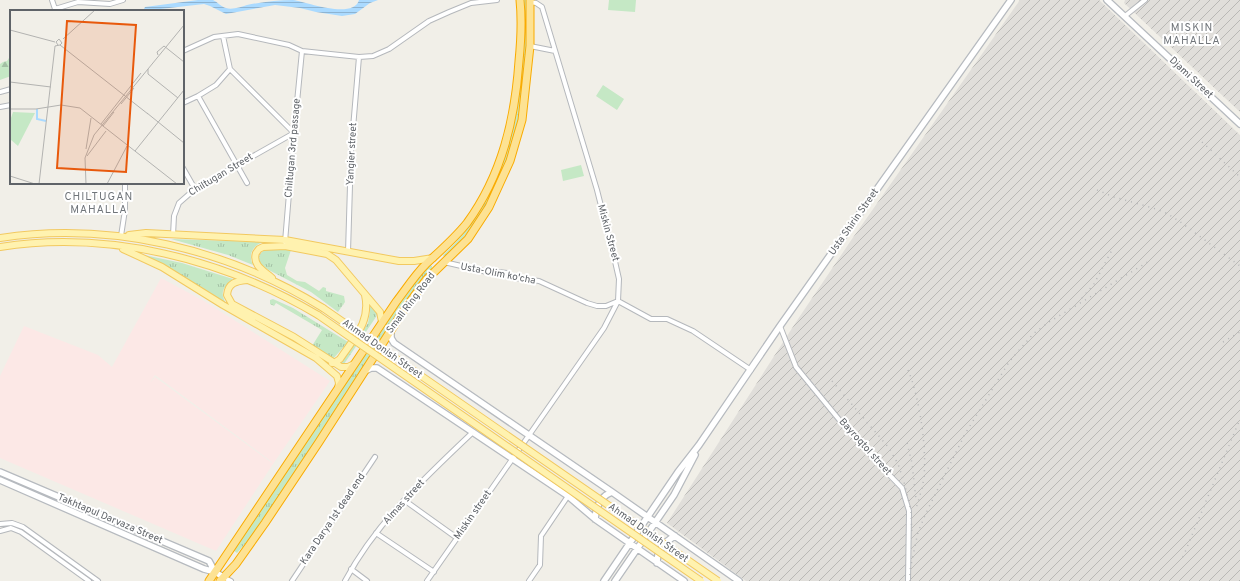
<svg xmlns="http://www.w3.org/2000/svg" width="1240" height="581" font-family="Overpass,sans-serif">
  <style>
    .industrial { fill: url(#industrial-furrows) }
    .medical { fill: #fce8e6; fill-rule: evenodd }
    .grass { fill: url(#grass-tufts) }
    .forest { fill: url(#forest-firs) }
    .garden { fill: #c5e8c5 }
    .water { fill: url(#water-rules) }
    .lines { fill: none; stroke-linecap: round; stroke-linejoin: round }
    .street-casing { stroke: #b5b8bc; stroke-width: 6 }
    .secondary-casing { stroke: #b6babf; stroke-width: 8 }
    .primary-casing { stroke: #f2c960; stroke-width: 8 }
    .highway-casing { stroke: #f9ab00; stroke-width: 9 }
    .street { stroke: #fff; stroke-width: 4 }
    .secondary { stroke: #fff; stroke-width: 5.5 }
    .primary { stroke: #fff2af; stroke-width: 6 }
    .highway { stroke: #fde293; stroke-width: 7 }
    .rail { stroke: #b6b7b8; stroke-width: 1.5; stroke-dasharray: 1 5; stroke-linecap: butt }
    .primary-bridge-casing { stroke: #f2c960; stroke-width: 8; stroke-linecap: butt }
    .primary-bridge { stroke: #fff2af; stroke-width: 6 }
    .labels { text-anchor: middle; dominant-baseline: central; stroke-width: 4; stroke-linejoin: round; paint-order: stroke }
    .street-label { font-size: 10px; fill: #5f6368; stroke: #fff }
    .neighbourhood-label { font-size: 11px; letter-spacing: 1px; fill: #70757a; stroke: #fff }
    .inset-river { fill: none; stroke: #aadaff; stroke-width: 2 }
    .inset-road { fill: none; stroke: #b3b3b1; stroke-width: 1 }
    .view { fill: #e8590c; fill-opacity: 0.15; stroke: #e8590c; stroke-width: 2 }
    .inset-edge { fill: none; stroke: #5f6368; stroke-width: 2 }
  </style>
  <defs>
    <pattern id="industrial-furrows" width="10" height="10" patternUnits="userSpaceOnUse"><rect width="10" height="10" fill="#e0deda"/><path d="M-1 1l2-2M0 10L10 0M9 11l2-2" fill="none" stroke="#b9b8b5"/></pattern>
    <pattern id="grass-tufts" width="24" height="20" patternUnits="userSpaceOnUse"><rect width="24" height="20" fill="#c5e8c5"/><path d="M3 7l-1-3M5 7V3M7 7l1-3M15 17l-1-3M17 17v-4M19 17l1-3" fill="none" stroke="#a3c0a4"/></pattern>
    <pattern id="forest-firs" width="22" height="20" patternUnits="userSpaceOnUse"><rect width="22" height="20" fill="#c5e8c5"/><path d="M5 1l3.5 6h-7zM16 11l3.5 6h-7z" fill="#a3c0a4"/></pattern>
    <pattern id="water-rules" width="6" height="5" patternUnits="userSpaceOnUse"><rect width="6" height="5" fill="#aadaff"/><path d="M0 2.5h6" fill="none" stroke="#8eb4d2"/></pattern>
  </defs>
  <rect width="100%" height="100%" fill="#f1efe8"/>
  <path class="industrial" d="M1020 0H1099L1240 135V581H746L667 523 798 319 852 239Z
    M1125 0H1240V112L1124 3Z"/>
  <path class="medical" d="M161 278 204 301 330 381 273 464 216 551 0 458V376L24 326 98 355 112 367ZM155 375 272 462V463L155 377 150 383Z"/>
  <path class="grass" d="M523 0H526C528 50 525 105 510 153 506 164 501 174 496 184 483 212 468 237 444 257L443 255C516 188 524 93 523 0Z
    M171 239 263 242C252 246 248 255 253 265L228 255Z
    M268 248 291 250 285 268 287 275 297 281 305 282 319 291 323 287 326 288V291L344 296 345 302 338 312 311 292 263 267C256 259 259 252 268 248Z
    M144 255 182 263 233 279C223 288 219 292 227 305L165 266Z
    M430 265 432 266V269L419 283 391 323 306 455 250 538 237 553 233 550 416 280Z
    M273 299 293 308 348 342 332 360 312 346 322 330 276 303 274 306 270 304V300Z
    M368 301 377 312 376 317 344 364 338 363 342 361 368 323 370 312Z"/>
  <path class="forest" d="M9 58H11V76L0 80V64L3 62 7 61Z"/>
  <path class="garden" d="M609 0H636L635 12 608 10Z
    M603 85 624 99 617 110 596 96Z
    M581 165 584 176 563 181 561 170Z"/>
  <path class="water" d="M198 0C202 0 209 0 213 0 218 2 221 7 226 8 232 10 241 7 247 5 262 2 278 0 293 0 307 2 353 20 359 0H378L370 3 355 14 342 16 316 12 300 8 275 5 226 14 210 6 204 4 143 11 145 7Z"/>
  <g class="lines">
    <g class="street-casing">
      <path id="street" d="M52 0 55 9 78 2 110 4 123 0
        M1125 16 1145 0
        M530 46 555 51
        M183 51 214 37 238 34 289 45 302 51 359 57 373 56 389 49 429 21 449 12 471 3 497 0
        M0 92 11 89
        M198 96 247 183
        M183 103 198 96 216 85 230 69
        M0 107 11 105
        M183 168 195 189
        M173 235 174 216 179 203 195 189 294 133 230 69 223 36
        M121 236 125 210V183
        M285 242 294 133 302 51
        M348 252 351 152 359 57
        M444 262 487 272H499L507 273 515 278 539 281 587 303 597 306H606L618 301 651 319H667L693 331 751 370
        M780 326 796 367 846 428 878 463 902 488 909 511 908 581
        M404 500 457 538
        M0 524 12 523 23 527 98 581
        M0 531 11 528 21 532 89 581
        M376 533 434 572
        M351 569 367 581
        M223 577 231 581
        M292 581 375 457
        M345 581C376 522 426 477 473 432
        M427 581 604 328 618 301 619 279 614 257 597 190 542 7 536 3 530 2
        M529 581 540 565 541 536 568 496"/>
    </g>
    <g class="secondary-casing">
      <path id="secondary" d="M1107 0 1240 124
        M391 331V338L394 343 612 492 739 581
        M365 371 371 368H377L568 496 595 519 684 581
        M0 472 209 561 215 572
        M0 480 204 569 215 572 223 577
        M595 519C596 507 601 496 612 492
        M657 563C657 550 664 542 675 536
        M604 581 678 472 699 445 780 326 1011 0
        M615 581 674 495 695 455"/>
    </g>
    <g class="primary-casing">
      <path id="primary" d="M129 235 146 233 285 240 399 261H414L433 258
        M0 238C111 221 228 249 323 308
        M0 247C109 230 224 259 318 315
        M123 249 162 267 223 305 316 358 337 376 339 383 338 388
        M272 278C264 271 252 265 256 253L259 249 263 247 285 246 327 254 336 260 380 312 382 322
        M247 280C236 281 228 283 227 295L232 304 294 337 341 367H348L354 364
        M332 363H334L340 359C354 338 371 322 365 295"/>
    </g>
    <g class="highway-casing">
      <path id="highway" d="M209 581 396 302C406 289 415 275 426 264 440 251 455 238 467 223 502 175 515 119 519 61 521 41 522 20 520 0
        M220 581 236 564 265 523 319 442 404 310 426 280 468 239 489 207 510 161 522 120 530 46V0"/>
    </g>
    <use href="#street" class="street"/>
    <use href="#secondary" class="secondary"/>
    <use href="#primary" class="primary"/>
    <use href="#highway" class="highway"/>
    <path class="rail" d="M1202 142 1240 177
      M1097 190 1114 197 1153 208 1166 213 1179 221 1240 266
      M1082 298 1094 284 1113 248
      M1223 342 1240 332
      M908 370C919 395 927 448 924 476 923 487 919 498 916 509
      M832 381 889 448 898 464 904 482 911 511 912 535
      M907 443 912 463 916 500
      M1183 557 1240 419
      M910 581V570L918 532 926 513 965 434 1009 362 1033 334 1049 322 1151 260"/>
    <g class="primary-bridge-casing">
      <path id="primary-bridge" d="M323 308 718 581
        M318 315 701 581"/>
    </g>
    <use href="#primary-bridge" class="primary-bridge"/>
  </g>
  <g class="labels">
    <g class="street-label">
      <text transform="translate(1191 78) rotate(43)">Djami Street</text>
      <text transform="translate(293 148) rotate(-85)">Chiltugan 3rd passage</text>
      <text transform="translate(352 154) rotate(-87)">Yangier street</text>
      <text transform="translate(221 175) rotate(-31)">Chiltugan Street</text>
      <text transform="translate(854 222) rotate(-55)">Usta Shirin Street</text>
      <text transform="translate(608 233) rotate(75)">Miskin Street</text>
      <text transform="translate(498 274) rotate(11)">Usta-Olim ko'cha</text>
      <text transform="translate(411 303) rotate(-53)">Small Ring Road</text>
      <text transform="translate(382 349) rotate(35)">Ahmad Donish Street</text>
      <text transform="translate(865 447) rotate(48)">Bayroqtol street</text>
      <text transform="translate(404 502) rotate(-48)">Almas street</text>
      <text transform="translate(473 515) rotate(-55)">Miskin street</text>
      <text transform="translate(110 519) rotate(23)">Takhtapul Darvaza Street</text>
      <text transform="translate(333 519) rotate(-56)">Kаra Darya 1st dead end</text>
      <text transform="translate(648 533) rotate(35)">Ahmad Donish Street</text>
    </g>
    <g class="neighbourhood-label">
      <text x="1192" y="28">MISKIN<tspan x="1192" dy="13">MAHALLA</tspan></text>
      <text x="99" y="197">CHILTUGАN<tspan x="99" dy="13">MAHALLA</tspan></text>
    </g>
  </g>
  <g transform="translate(10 10)">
    <rect width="174" height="174" fill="#f1efe8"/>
    <path d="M3 102 25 103 8 136 0 129V111Z" fill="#c5e8c5"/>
    <path class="inset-river" d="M27 99V109L36 111"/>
    <path class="inset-road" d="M0 20 45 32M53 29 85 0M50 35 138 104M148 45 147 42 154 36 174 52M138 59V64L168 88M0 72 41 77M111 94 124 78M0 99H26L51 95 70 98 167 174M137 103 174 133M91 114 131 63M93 116 104 102M76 139 81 108M125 141 174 80M77 146 96 121M0 166 25 174M29 174 45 36 50 35 52 33 49 29 46 32 48 35M76 174 75 148 84 125 174 15M97 174 117 136"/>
    <path class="view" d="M57 11 126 15 116 162 47 158Z"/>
    <rect width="174" height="174" class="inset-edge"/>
  </g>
</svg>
